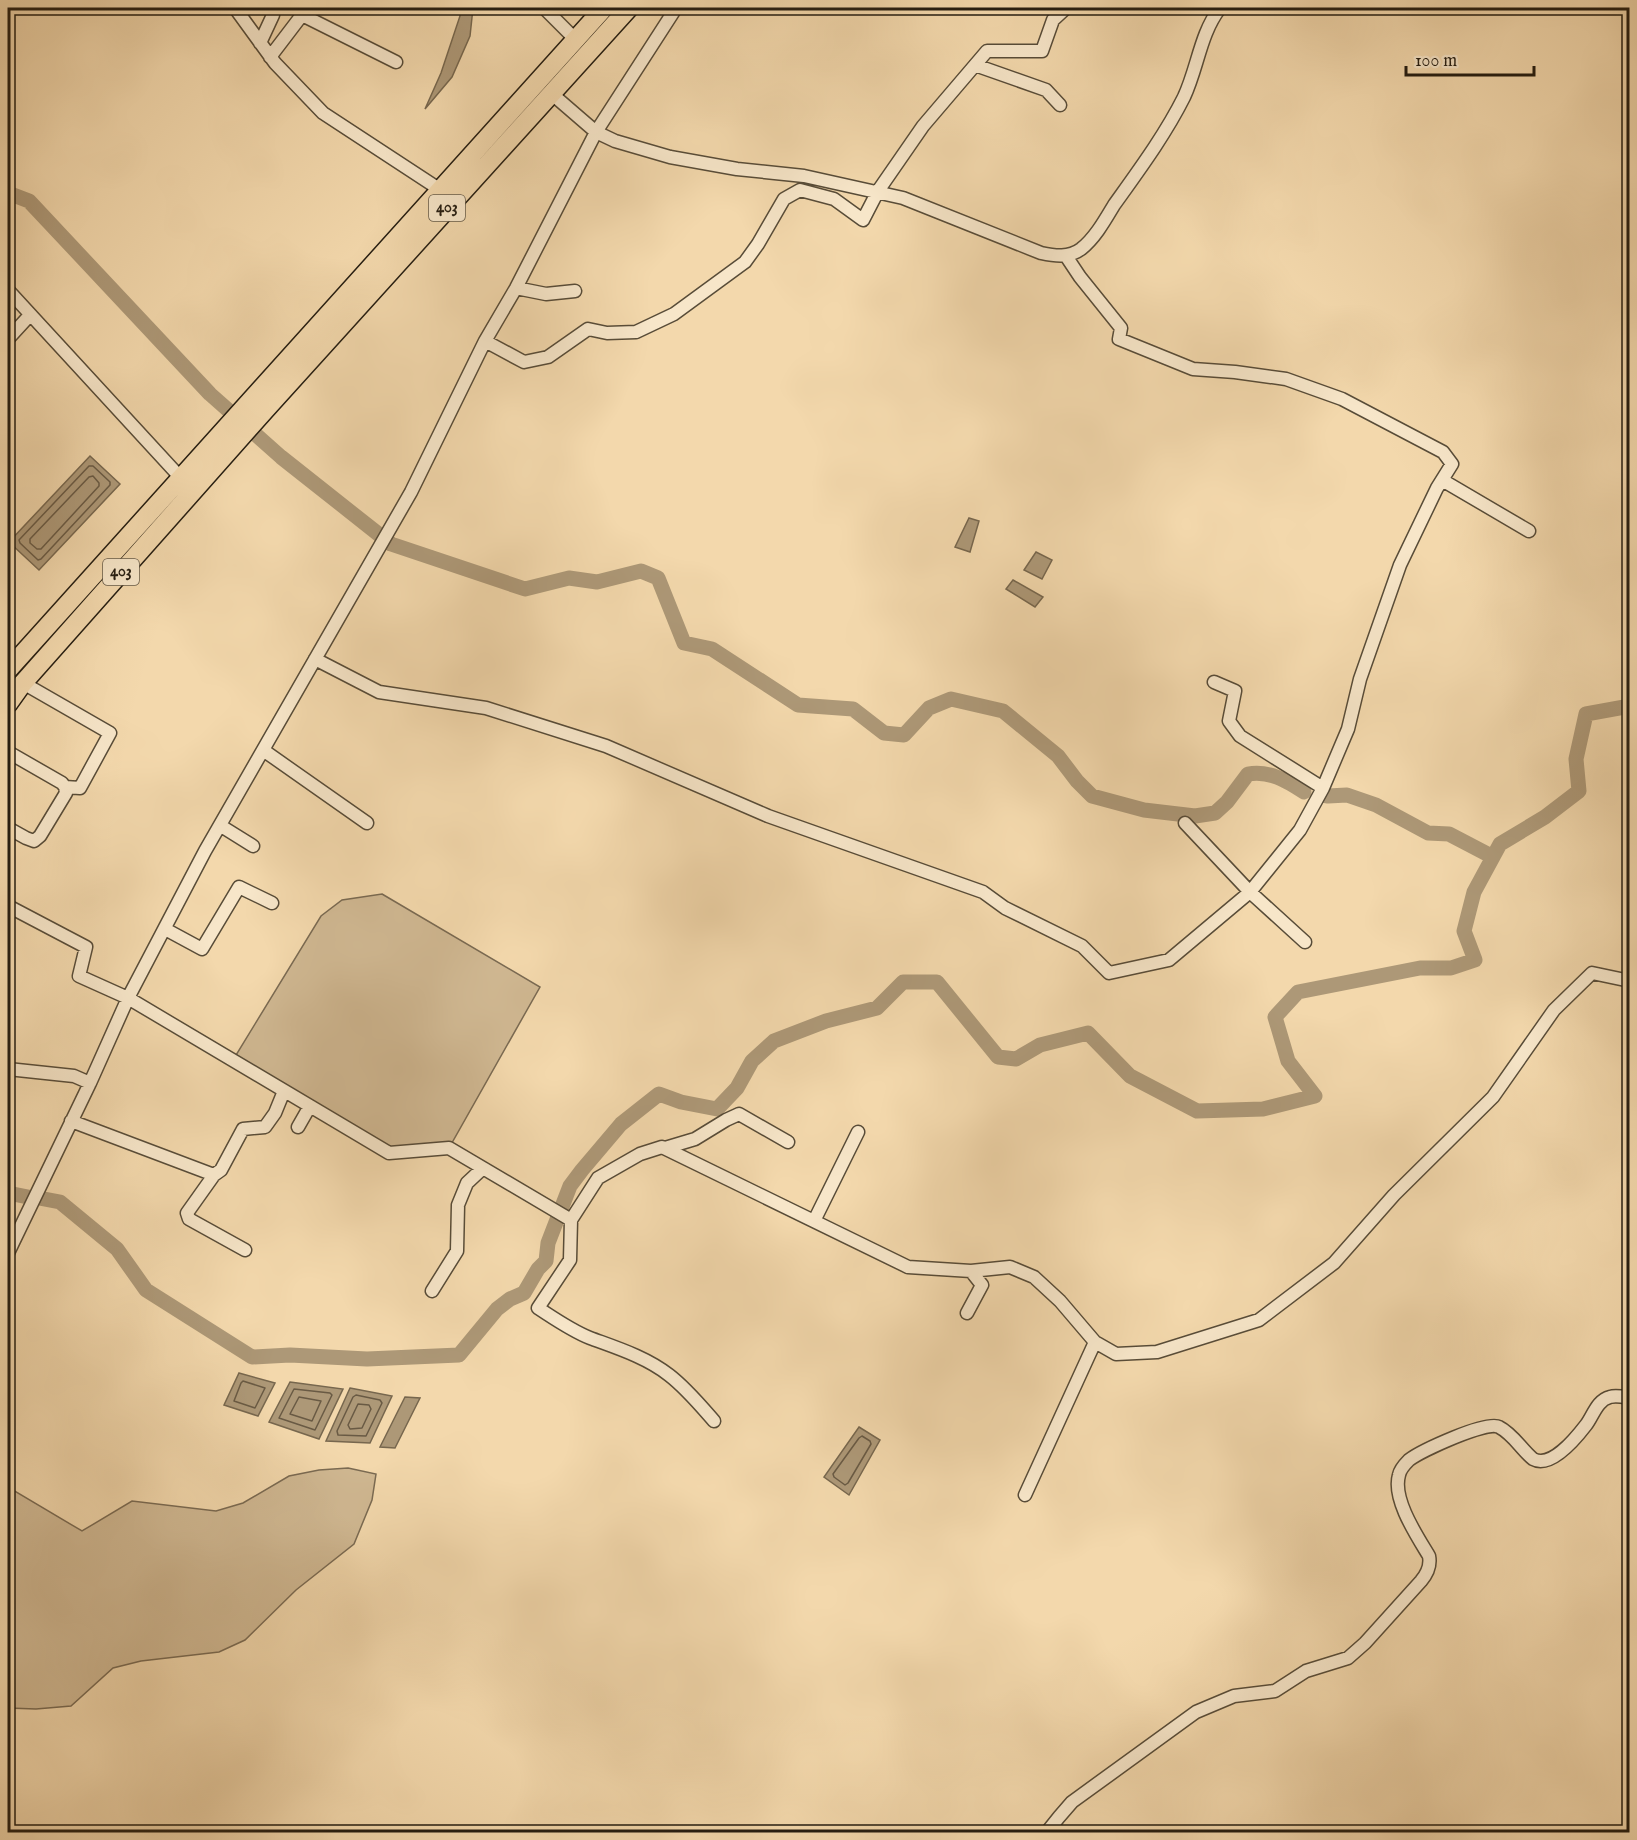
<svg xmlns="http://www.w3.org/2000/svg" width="1637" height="1840" font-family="'IM FELL English',serif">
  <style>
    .green { fill: #d0b892; stroke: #7a6a52; stroke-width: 1.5 }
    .water { fill: #ad9877; stroke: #77674e; stroke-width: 1.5 }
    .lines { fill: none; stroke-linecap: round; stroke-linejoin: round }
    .shore { stroke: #695a44; stroke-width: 1.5 }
    .river { stroke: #ad9877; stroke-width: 15 }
    .minor-casing { stroke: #584c38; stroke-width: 15 }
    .highway-casing { stroke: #251d11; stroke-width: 21 }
    .minor { stroke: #f7e6c9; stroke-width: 12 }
    .highway { stroke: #f3d8ac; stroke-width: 18 }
    .labels { text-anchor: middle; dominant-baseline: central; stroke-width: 5; stroke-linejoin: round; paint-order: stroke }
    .shield { fill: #f7e6c9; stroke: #645948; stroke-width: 1.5 }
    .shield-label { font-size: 16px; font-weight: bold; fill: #251d11 }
  </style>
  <rect width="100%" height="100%" fill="#f3d8ac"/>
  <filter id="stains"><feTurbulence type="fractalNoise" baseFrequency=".00333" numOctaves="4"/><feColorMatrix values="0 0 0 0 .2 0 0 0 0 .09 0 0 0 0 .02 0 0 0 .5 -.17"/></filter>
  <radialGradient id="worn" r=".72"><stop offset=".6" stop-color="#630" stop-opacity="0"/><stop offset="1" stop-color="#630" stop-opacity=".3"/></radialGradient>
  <path class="green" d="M382 894 540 987 449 1148 389 1153 233 1060 321 916 342 900Z
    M348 1468 376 1474 372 1500 354 1544 296 1590 245 1640 219 1652 141 1661 113 1668 71 1706 36 1709 8 1708V1487L82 1531 132 1501 216 1511 243 1503 289 1476 319 1470Z"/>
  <path class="water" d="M460 8H473L470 36 452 77 425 109 441 73 460 16Z
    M90 456 120 484 39 570 9 542Z
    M969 518 979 521 970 552 955 547Z
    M1036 552 1052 560 1042 579 1024 570Z
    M1013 580 1043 597 1035 607 1006 589Z
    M239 1373 275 1383 258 1416 224 1405Z
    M290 1382 343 1389 319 1439 269 1422Z
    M350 1388 392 1396 370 1443 326 1441Z
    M405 1397 420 1398 395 1448 380 1447Z
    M859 1427 880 1440 849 1495 824 1477Z"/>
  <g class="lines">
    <path class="shore" d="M89 466H93L110 482V485L41 559 38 560 20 543 19 540Z
      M93 476 99 483V486L41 549H37L30 543V539L89 477Z
      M243 1381 265 1388 255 1408 234 1401 241 1383Z
      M294 1389 330 1393 332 1395 315 1430 279 1418Z
      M356 1395 380 1400 382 1403 366 1436 338 1435 337 1431 353 1397Z
      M299 1397 321 1401 312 1421 290 1414Z
      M358 1404 369 1405 371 1409 362 1428 350 1429 348 1425Z
      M862 1436 870 1441 871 1444 848 1483 845 1485 834 1477 833 1474 859 1438Z"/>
    <path class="river" d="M8 193 29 201 210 394 281 457 391 544 525 589 569 578 597 582 641 571 658 578 684 643 712 649 798 705 853 709 884 733 904 735 929 708 951 699 1003 711 1058 756 1077 781 1092 796 1144 810 1195 816 1215 813 1227 802 1248 774C1269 770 1287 781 1304 792
      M1322 795 1328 796 1347 795 1376 805 1428 833 1449 834 1493 857
      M8 1193 28 1197
      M39 1198 60 1202 117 1249 146 1290 252 1357 290 1355 367 1359 459 1355 497 1309 510 1299 524 1293 538 1269 546 1261 548 1243 570 1186 582 1170 621 1124 659 1094 681 1102 717 1109 737 1088 752 1061 774 1041 826 1021 877 1008 903 982H937L998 1057 1016 1059 1040 1045 1088 1033 1130 1076 1197 1111 1263 1109 1315 1096 1288 1061 1275 1017 1298 992 1420 968H1451L1475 960 1464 931 1474 892 1500 844 1545 817 1579 791 1576 759 1586 714 1630 706"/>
    <g class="minor-casing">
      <path id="minor" d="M235 8 275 63 323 113 439 189
        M544 8 575 39
        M260 43 273 15 274 8
        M270 57 302 15 396 62
        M975 65 1046 90 1060 105
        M552 94 596 132 615 141 670 157 737 169 804 176 903 198 1041 253C1055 256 1069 258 1081 249 1095 238 1105 220 1114 205 1139 170 1165 135 1184 97 1198 67 1200 34 1220 8
        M516 288 546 294 575 291
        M8 290 180 477
        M8 339 30 315
        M485 341 524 362 548 357 588 329 607 333 636 332 674 314 745 262 758 244 784 199 800 190 834 199 863 220 878 191 923 126 987 51H1042L1053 20 1066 8
        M1442 480 1529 531
        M315 659 379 692 486 708 606 746 768 816 983 892 1005 908 1082 946 1109 973 1169 960 1250 892 1300 830 1323 788 1348 729 1360 679 1400 565 1437 488 1452 464 1443 452 1342 399 1286 379 1235 372 1193 369 1119 339 1121 328 1080 277 1066 256
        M1214 682 1235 691 1229 721 1240 736 1323 788
        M23 683 110 733 80 788 65 787
        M263 750 367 823
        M8 752 62 783 65 787 66 793 40 836 34 841 26 838 8 828
        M1185 823 1250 892 1305 942
        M221 826 253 846
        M8 906 86 947 79 976 128 998 389 1153 449 1148 571 1220 570 1260 538 1308C555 1319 572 1331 590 1338 617 1348 646 1357 669 1375 686 1388 700 1405 714 1421
        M165 929 202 949 239 887 272 903
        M8 1069 74 1076 90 1083
        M71 1121 214 1175 221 1170 243 1129 265 1127 275 1113 284 1091
        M298 1127 310 1106
        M665 1148 695 1139 726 1120 739 1114 788 1142
        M214 1175 187 1213 189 1219 245 1250
        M571 1220 598 1178 640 1154 662 1147 908 1267 971 1271 982 1285 967 1313
        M814 1221 858 1132
        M8 1253 90 1083 128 998 205 851 411 492 485 341 516 288 596 132 676 8
        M971 1271 1010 1267 1034 1277 1060 1301 1095 1342 1116 1354 1157 1352 1259 1320 1334 1263 1394 1195 1493 1097 1554 1010 1592 973 1630 981
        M432 1291 457 1251 458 1205 467 1183 483 1168
        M1025 1495 1095 1342
        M1047 1832 1059 1817 1072 1802 1196 1712 1234 1696 1275 1691 1306 1671 1348 1658 1365 1643 1421 1581C1427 1574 1431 1566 1429 1556 1417 1536 1392 1499 1399 1475 1400 1469 1405 1464 1409 1460 1421 1451 1487 1420 1499 1427 1513 1434 1521 1449 1533 1459 1551 1469 1576 1438 1586 1425 1593 1416 1597 1400 1610 1397 1616 1395 1624 1397 1630 1398"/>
    </g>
    <g class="highway-casing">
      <path id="highway" d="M8 670 604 8
        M8 704 23 683 266 409 629 8"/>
    </g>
    <use href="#minor" class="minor"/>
    <use href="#highway" class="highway"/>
  </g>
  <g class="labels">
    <g class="shield">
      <rect x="429" y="195" width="36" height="26" rx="4.5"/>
      <rect x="103" y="559" width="36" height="26" rx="4.5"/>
    </g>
    <g class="shield-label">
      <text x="447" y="208">403</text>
      <text x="121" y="572">403</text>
    </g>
  </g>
  <rect width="1637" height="1840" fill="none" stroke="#f3d8ac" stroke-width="30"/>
  <rect x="9" y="9" width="1619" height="1822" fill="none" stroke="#251d11" stroke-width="3"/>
  <rect x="15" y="15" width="1607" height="1810" fill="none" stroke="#251d11" stroke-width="1.5"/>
  <path d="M1406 66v9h128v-9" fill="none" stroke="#251d11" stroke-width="3"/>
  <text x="1415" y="66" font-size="18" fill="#251d11" stroke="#f7e6c9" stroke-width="4.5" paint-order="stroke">100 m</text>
  <rect width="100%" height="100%" filter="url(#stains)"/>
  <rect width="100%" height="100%" fill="url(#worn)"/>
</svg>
